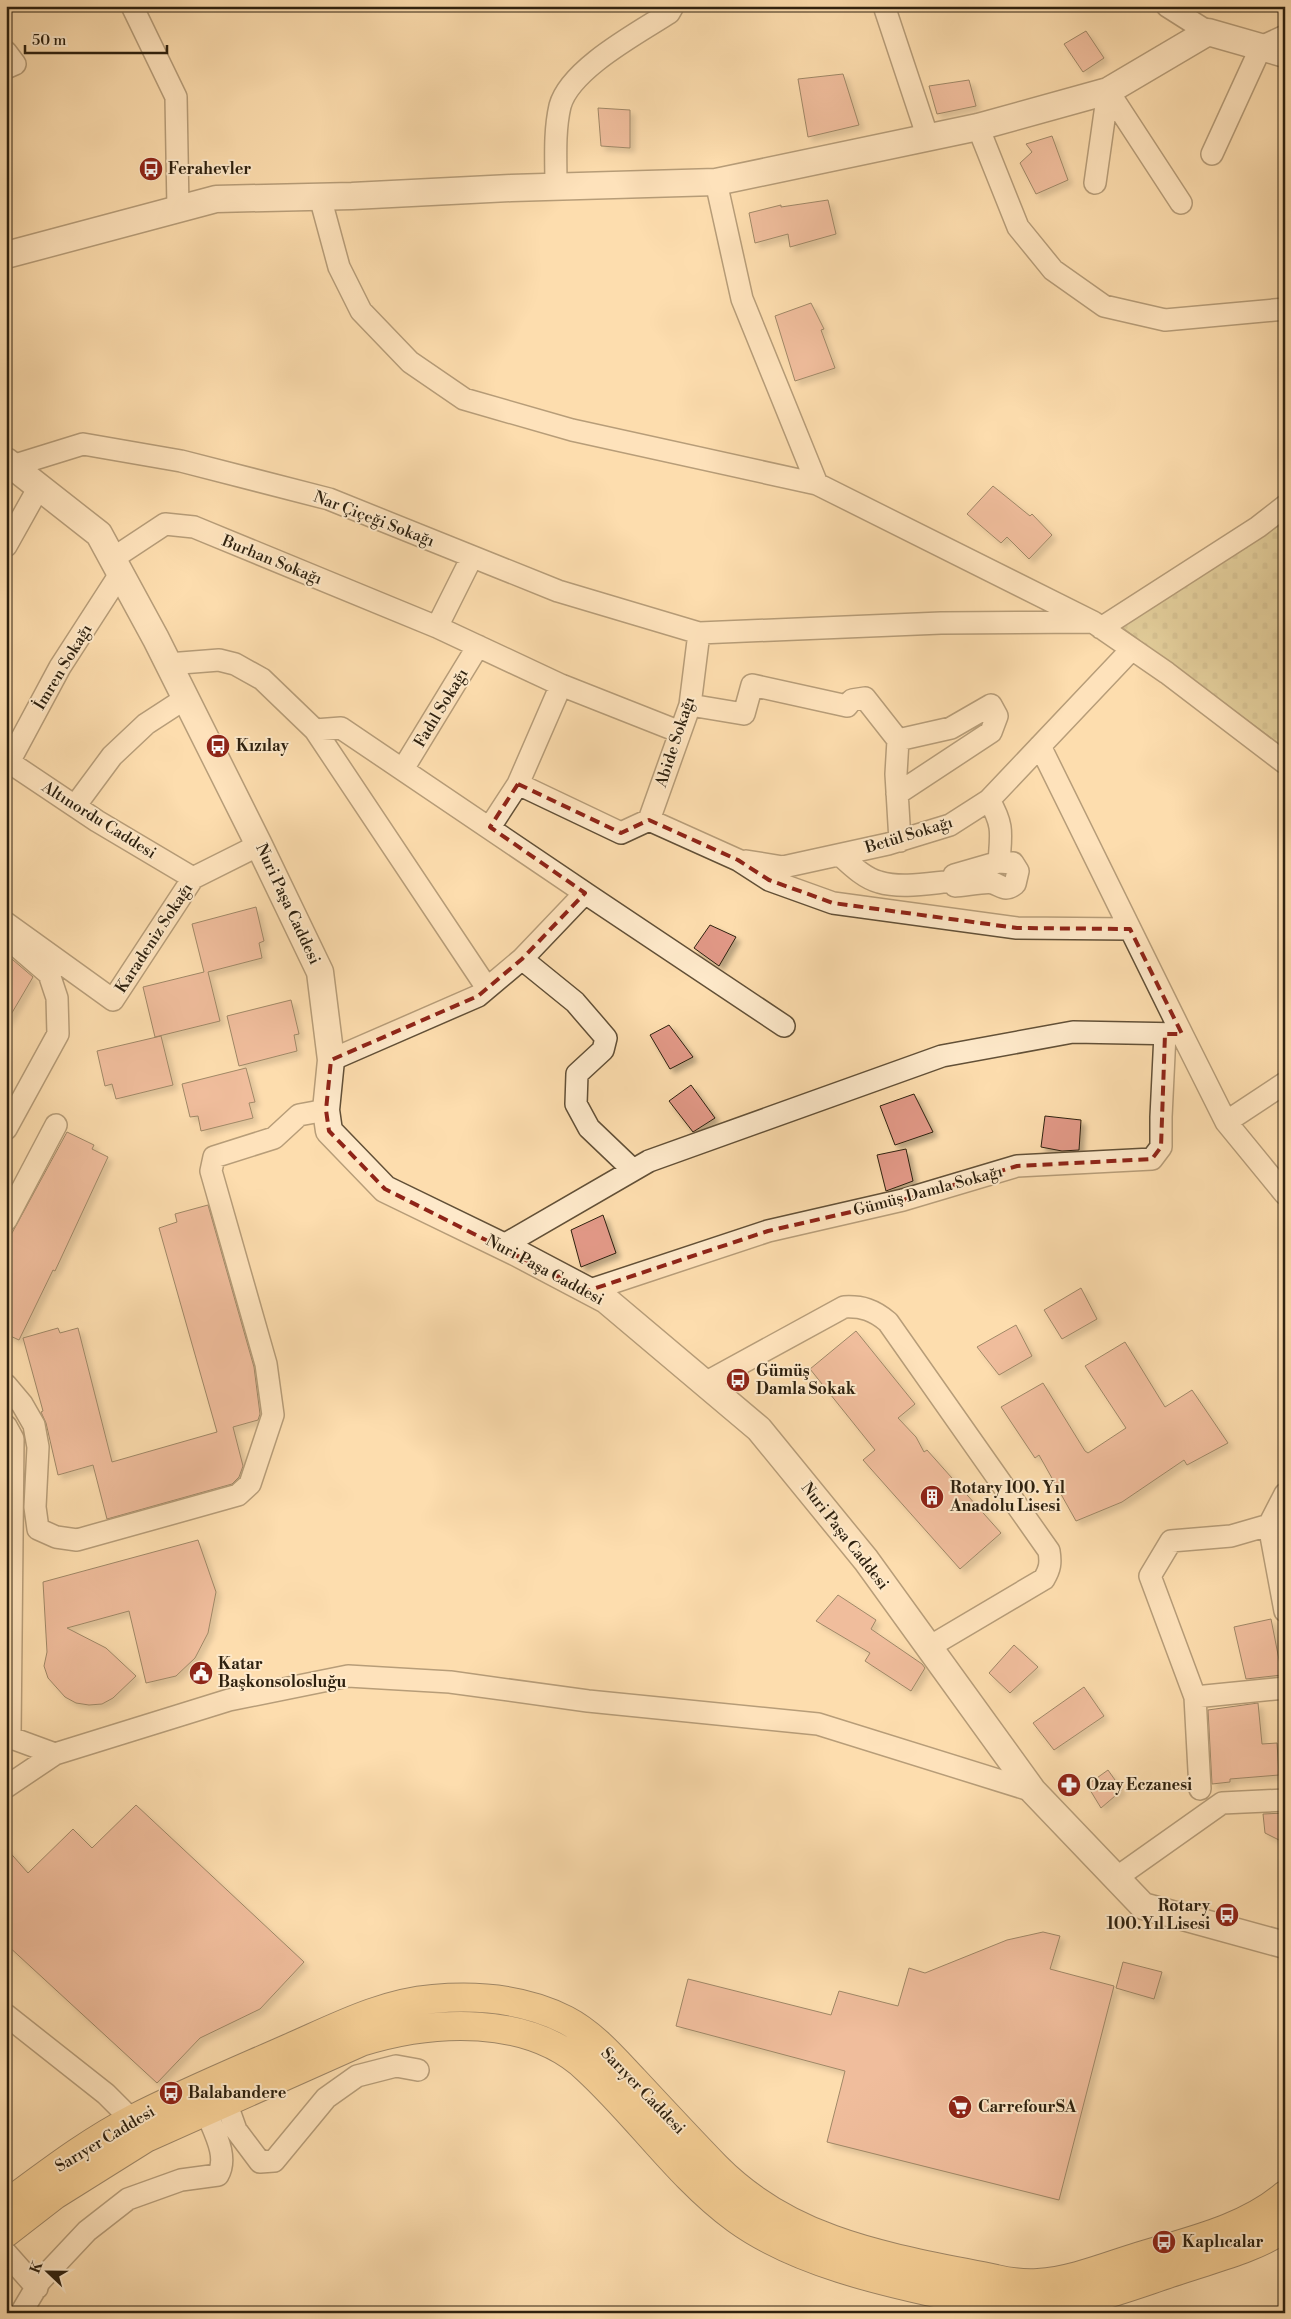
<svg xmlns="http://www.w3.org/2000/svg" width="1291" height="2319" font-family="'Libre Bodoni',serif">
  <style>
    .cemetery { fill: url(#cemetery-stones); stroke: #7a704a }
    .building { fill: #e19886; stroke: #2e210f; filter: url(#shadow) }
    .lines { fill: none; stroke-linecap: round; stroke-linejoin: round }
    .minor-casing { stroke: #625037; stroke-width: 24 }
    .tertiary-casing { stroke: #625037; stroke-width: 29 }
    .primary-casing { stroke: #2e210f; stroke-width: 30 }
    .minor { stroke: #fee9ca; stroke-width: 21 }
    .tertiary { stroke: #fee9ca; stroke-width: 26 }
    .primary { stroke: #eebe77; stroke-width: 28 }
    .marked { fill: none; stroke: #8f2418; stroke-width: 4; stroke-dasharray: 10 6; stroke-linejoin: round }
    .labels { text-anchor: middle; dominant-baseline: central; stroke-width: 4; stroke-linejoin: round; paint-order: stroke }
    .poi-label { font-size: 16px; font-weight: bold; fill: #2e210f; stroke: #fee9ca; text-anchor: start }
    .street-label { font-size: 16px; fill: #2e210f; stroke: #fee9ca }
  </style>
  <defs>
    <pattern id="cemetery-stones" width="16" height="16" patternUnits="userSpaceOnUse" patternTransform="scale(1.25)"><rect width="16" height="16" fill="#c5bf86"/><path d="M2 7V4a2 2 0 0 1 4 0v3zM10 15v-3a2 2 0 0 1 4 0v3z" fill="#aaa472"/></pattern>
    <filter id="shadow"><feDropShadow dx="4.5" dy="4.5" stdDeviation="2.5" flood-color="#0004"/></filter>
  </defs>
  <rect width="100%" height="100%" fill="#fdddae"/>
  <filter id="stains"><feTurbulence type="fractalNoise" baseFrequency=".004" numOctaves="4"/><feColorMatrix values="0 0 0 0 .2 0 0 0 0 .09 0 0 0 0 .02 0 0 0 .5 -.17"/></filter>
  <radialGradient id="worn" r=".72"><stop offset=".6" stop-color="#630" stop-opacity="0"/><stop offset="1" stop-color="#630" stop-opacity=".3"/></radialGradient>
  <path class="cemetery" d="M1285 522V748L1122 627Z"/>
  <path class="building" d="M1086 31 1104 58 1083 72 1064 44Z
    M843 74 859 125 808 137 798 79Z
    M969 80 976 106 937 114 929 86Z
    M598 108 630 110V148L601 146Z
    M1052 136 1068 180 1036 194 1020 163 1032 152 1026 144Z
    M828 200 836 234 790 247 788 234 755 243 749 213 781 205V207Z
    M811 303 824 329 821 330 835 368 795 381 775 316Z
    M993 486 1030 516 1032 514 1052 535 1029 559 1007 537 1001 543 967 514Z
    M256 907 264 941 259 943 262 958 208 972 220 1021 155 1037 143 987 204 972 192 924Z
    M710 925 736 937 719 966 694 948Z
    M6 954 33 977 6 1023Z
    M291 1000 299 1034 294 1035 297 1051 239 1066 227 1016Z
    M669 1025 693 1057 670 1069 650 1035Z
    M161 1036 173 1085 116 1099 112 1084 105 1086 97 1051Z
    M246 1068 255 1102 249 1103 253 1118 201 1131 198 1116 190 1117 182 1084Z
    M691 1085 715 1118 693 1132 669 1101Z
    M914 1094 933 1132 895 1145 880 1106Z
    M1045 1116 1081 1120 1079 1150 1062 1151 1041 1147Z
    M67 1132 94 1145 92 1149 108 1157 55 1271 53 1270 19 1340 6 1334V1244Z
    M906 1149 913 1181 886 1191 877 1155Z
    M208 1205 254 1367 260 1414 258 1420 233 1427 243 1466 239 1477 232 1484 107 1519 93 1465 58 1475 46 1423 41 1412 43 1411 23 1338 58 1328 60 1333 78 1328 112 1462 217 1432 159 1228 177 1222 175 1214Z
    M603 1215 616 1253 581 1267 571 1230Z
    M1081 1288 1097 1319 1062 1339 1044 1310Z
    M1016 1325 1032 1356 999 1375 977 1347Z
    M856 1331 915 1404 898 1418 916 1437 924 1452 927 1450 1001 1533 960 1569 863 1460 875 1450 810 1369Z
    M1125 1342 1165 1407 1192 1390 1228 1443 1187 1465 1184 1460 1122 1502 1076 1521 1039 1455 1035 1458 1001 1407 1043 1383 1085 1451 1088 1453 1126 1428 1085 1366Z
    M198 1540 216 1592 208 1633 195 1658 176 1676 146 1683 129 1611 67 1628 106 1648 136 1676 113 1698 102 1704 89 1705 76 1703 65 1697 48 1678 44 1666 47 1652 43 1582Z
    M838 1595 876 1620 871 1629 922 1664 925 1668 911 1691 865 1661 870 1653 816 1621Z
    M1271 1619 1282 1675 1246 1679 1234 1627Z
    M1014 1645 1038 1667 1010 1693 989 1673Z
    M1084 1687 1104 1716 1054 1750 1033 1723Z
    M1258 1703 1262 1744 1277 1743 1279 1775 1230 1779V1782L1212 1784 1208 1710Z
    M1108 1770 1122 1790 1101 1808 1087 1785Z
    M136 1805 304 1962 260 2009 200 2038 157 2083 6 1944V1848L28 1873 73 1829 92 1848Z
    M1285 1813V1843L1265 1833 1263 1814Z
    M1043 1932 1060 1936 1050 1969 1114 1986 1059 2200 827 2142 845 2071 676 2026 688 1979 831 2015 839 1991 898 2006 909 1968 925 1973 1007 1940Z
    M1123 1962 1162 1972 1154 1999 1116 1988Z"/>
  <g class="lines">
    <g class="minor-casing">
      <path id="minor" d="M132 6 176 97 178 209
        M884 6 928 138
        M1167 6 1208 32
        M6 52 15 64 6 68
        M1108 91 1181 203
        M978 127 1018 227 1053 270 1104 306 1165 320 1285 309
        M1212 154 1261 47 1285 36
        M716 182 742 299 817 484 1093 622 1167 673 1285 763
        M1095 183 1108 91
        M556 187C556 160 554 132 560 106 570 69 638 33 669 13L673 6
        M320 197 339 267 361 311 410 362 464 399 572 430 817 484
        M12 466 83 444 181 461 329 499 558 591 699 633 941 623 1093 622
        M6 546 39 487
        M472 557 437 627 561 685 680 732
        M112 559 165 524 194 527 437 627
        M1101 628 1258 527 1285 506
        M168 664 219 660 235 664 262 679 315 730 487 988
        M690 705 744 714 752 685 847 706 852 700 865 698 898 740 896 774 900 841
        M315 730 341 728 585 893 522 959 478 996 331 1060
        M1040 746 1182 1034
        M6 760 97 821 193 878
        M9 762 60 667 120 574
        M403 769 478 646
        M518 784 621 833 649 820 738 860 769 880 833 903 1017 928 1130 929
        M897 794 991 732 997 716 991 705 951 728 898 740
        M75 806 112 756 146 724 186 698
        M649 820 690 705 699 633
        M490 827 518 784 561 685
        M840 855C851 865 864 878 879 882 902 889 930 883 954 881L955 886C964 886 985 881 993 883 1002 886 1005 892 1015 884L1018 871 1013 863 999 862C1001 833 1004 826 989 800
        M746 861 783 867 888 844 950 825 989 800 1131 650
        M954 880V875L999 862
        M585 893 784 1026
        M6 923 113 1000 193 878 259 845
        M522 959 575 1002 606 1038 603 1050 577 1074 576 1104 589 1128 633 1170
        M1226 1122 1285 1083
        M6 1129 58 1034 57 998 49 974 13 943
        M6 1220 56 1125
        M502 1246 649 1161 942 1056 1073 1032 1182 1034 1226 1122 1285 1194
        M587 1291 768 1231 903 1200 1017 1166 1152 1159 1161 1147V1117L1165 1034
        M705 1383 844 1307C862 1306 874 1310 888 1322L1049 1551C1051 1563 1050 1569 1044 1579L929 1647
        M6 1385 22 1404 34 1425 38 1447 35 1507 38 1529 56 1537 77 1540 238 1495 250 1484 273 1415 266 1364 211 1171 214 1157 274 1138 299 1115 326 1110
        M6 1426 13 1439 10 1737
        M1285 1494 1269 1525 1231 1536 1171 1541 1150 1576 1195 1697 1285 1688
        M1269 1525 1285 1611
        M1195 1697 1200 1789
        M6 1736 55 1754 229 1700 348 1676 450 1682 588 1701 818 1724 1033 1791
        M6 1787 55 1754
        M1116 1878 1222 1803 1285 1800
        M6 2015 106 2094 132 2120
        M226 2102 236 2130 260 2162 274 2161 326 2098 357 2076 396 2066 418 2070
        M6 2253 37 2288
        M21 2313 40 2281 87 2231 128 2199 181 2180 218 2175C229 2156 213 2130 206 2111"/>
    </g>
    <g class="tertiary-casing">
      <path id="tertiary" d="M6 255 216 199 352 196 511 188 716 182 978 127 1108 91 1208 32 1285 54
        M6 461 99 534 156 639 259 845 320 972 331 1060 326 1110 329 1131 385 1189 517 1253 606 1300 759 1429 866 1560 1033 1791 1143 1906 1285 1945"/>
    </g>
    <g class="primary-casing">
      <path id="primary" d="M6 2204C47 2174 88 2142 133 2119 184 2093 237 2071 289 2048 335 2028 382 2003 433 1999 478 1995 525 1999 566 2020 593 2034 614 2059 634 2080 661 2109 688 2138 716 2167 793 2245 894 2258 996 2279 1009 2282 1023 2284 1038 2283 1070 2281 1103 2268 1134 2258 1185 2242 1244 2230 1285 2195
        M6 2233 55 2195 146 2138 361 2042C432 2020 529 2014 587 2069 639 2117 679 2177 736 2219 795 2262 883 2282 954 2297 977 2302 1001 2309 1025 2308 1078 2308 1130 2286 1180 2270 1215 2258 1254 2249 1285 2228"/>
    </g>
    <use href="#minor" class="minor"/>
    <use href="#tertiary" class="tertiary"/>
    <use href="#primary" class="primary"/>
  </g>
  <path d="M0 0H1291V2319H0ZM518 784 621 833 649 820 738 860 769 880 833 903 1017 928 1130 929 1182 1034H1165L1161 1147 1152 1159 1017 1166 903 1200 768 1231 587 1291 385 1189 329 1131 326 1110 331 1060 478 996 522 959 585 893 490 827Z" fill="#fdddae" fill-opacity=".55" fill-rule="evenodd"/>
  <path class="marked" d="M518 784 621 833 649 820 738 860 769 880 833 903 1017 928 1130 929 1182 1034H1165L1161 1147 1152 1159 1017 1166 903 1200 768 1231 587 1291 385 1189 329 1131 326 1110 331 1060 478 996 522 959 585 893 490 827Z"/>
  <defs>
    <g id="bus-disc" transform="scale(1.25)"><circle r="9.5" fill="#8f2418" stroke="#fee9ca"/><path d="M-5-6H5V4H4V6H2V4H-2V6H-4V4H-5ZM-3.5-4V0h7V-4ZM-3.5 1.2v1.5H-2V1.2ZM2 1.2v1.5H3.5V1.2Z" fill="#fff"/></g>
    <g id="building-disc" transform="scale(1.25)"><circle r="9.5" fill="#8f2418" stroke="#fee9ca"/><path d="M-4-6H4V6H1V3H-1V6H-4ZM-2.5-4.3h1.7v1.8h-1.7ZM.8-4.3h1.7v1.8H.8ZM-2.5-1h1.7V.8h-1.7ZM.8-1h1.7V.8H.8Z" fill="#fff"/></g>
    <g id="civic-disc" transform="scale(1.25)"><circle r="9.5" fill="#8f2418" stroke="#fee9ca"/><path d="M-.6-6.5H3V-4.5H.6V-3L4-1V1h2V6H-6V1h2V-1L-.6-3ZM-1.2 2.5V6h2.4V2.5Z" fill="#fff"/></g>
    <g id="pharmacy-disc" transform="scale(1.25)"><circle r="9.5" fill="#8f2418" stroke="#fee9ca"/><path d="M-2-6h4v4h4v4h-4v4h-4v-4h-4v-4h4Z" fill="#fff"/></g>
    <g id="supermarket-disc" transform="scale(1.25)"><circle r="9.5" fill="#8f2418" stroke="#fee9ca"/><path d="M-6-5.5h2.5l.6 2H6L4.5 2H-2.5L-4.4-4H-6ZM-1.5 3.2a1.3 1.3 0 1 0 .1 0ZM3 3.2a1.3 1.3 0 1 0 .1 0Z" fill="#fff"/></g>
  </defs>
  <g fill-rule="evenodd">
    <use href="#bus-disc" x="151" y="169"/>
    <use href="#bus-disc" x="218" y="746"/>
    <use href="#bus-disc" x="738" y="1380"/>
    <use href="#building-disc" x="932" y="1497"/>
    <use href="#civic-disc" x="201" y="1673"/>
    <use href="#pharmacy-disc" x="1069" y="1785"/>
    <use href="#bus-disc" x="1227" y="1915"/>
    <use href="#bus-disc" x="171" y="2093"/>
    <use href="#supermarket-disc" x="960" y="2107"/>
    <use href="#bus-disc" x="1164" y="2242"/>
  </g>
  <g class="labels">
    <g class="poi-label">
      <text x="168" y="169">Ferahevler</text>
      <text x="236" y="746">Kızılay</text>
      <text x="756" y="1371">Gümüş<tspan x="756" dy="18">Damla Sokak</tspan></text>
      <text x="950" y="1488">Rotary 100. Yıl<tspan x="950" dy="18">Anadolu Lisesi</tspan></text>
      <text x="218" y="1664">Katar<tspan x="218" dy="18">Başkonsolosluğu</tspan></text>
      <text x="1086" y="1785">Ozay Eczanesi</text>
      <text x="1210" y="1906" text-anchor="end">Rotary<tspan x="1210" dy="18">100.Yıl Lisesi</tspan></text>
      <text x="188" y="2093">Balabandere</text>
      <text x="978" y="2107">CarrefourSA</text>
      <text x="1182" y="2242">Kaplıcalar</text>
    </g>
    <g class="street-label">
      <text transform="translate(374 519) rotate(21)">Nar Çiçeği Sokağı</text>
      <text transform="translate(272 560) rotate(22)">Burhan Sokağı</text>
      <text transform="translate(63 667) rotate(-59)">İmren Sokağı</text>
      <text transform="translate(441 708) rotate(-59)">Fadıl Sokağı</text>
      <text transform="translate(675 742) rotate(-72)">Abide Sokağı</text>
      <text transform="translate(99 820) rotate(32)">Altınordu Caddesi</text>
      <text transform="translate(909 835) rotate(-17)">Betül Sokağı</text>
      <text transform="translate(288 904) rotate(65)">Nuri Paşa Caddesi</text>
      <text transform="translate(154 938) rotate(-57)">Karadeniz Sokağı</text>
      <text transform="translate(928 1191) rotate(-15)">Gümüş Damla Sokağı</text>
      <text transform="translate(545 1270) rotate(28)">Nuri Paşa Caddesi</text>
      <text transform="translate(845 1536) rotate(52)">Nuri Paşa Caddesi</text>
      <text transform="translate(643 2091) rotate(46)">Sarıyer Caddesi</text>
      <text transform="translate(105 2139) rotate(-31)">Sarıyer Caddesi</text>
    </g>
  </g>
  <rect width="1291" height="2319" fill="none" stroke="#fdddae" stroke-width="25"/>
  <rect x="8" y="8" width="1276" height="2304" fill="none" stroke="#2e210f" stroke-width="2.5"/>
  <rect x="12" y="12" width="1266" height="2294" fill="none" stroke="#2e210f"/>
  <g transform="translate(48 2272) rotate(292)" stroke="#fee9ca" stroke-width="4" paint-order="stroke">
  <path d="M0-4L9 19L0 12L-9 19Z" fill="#2e210f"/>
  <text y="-8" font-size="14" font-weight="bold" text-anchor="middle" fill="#2e210f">K</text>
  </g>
  <path d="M25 45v8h142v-8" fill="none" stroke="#2e210f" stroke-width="2.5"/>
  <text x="32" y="45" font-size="15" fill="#2e210f" stroke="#fee9ca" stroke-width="4" paint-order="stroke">50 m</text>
  <rect width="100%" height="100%" filter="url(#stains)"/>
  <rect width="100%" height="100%" fill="url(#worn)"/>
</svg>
